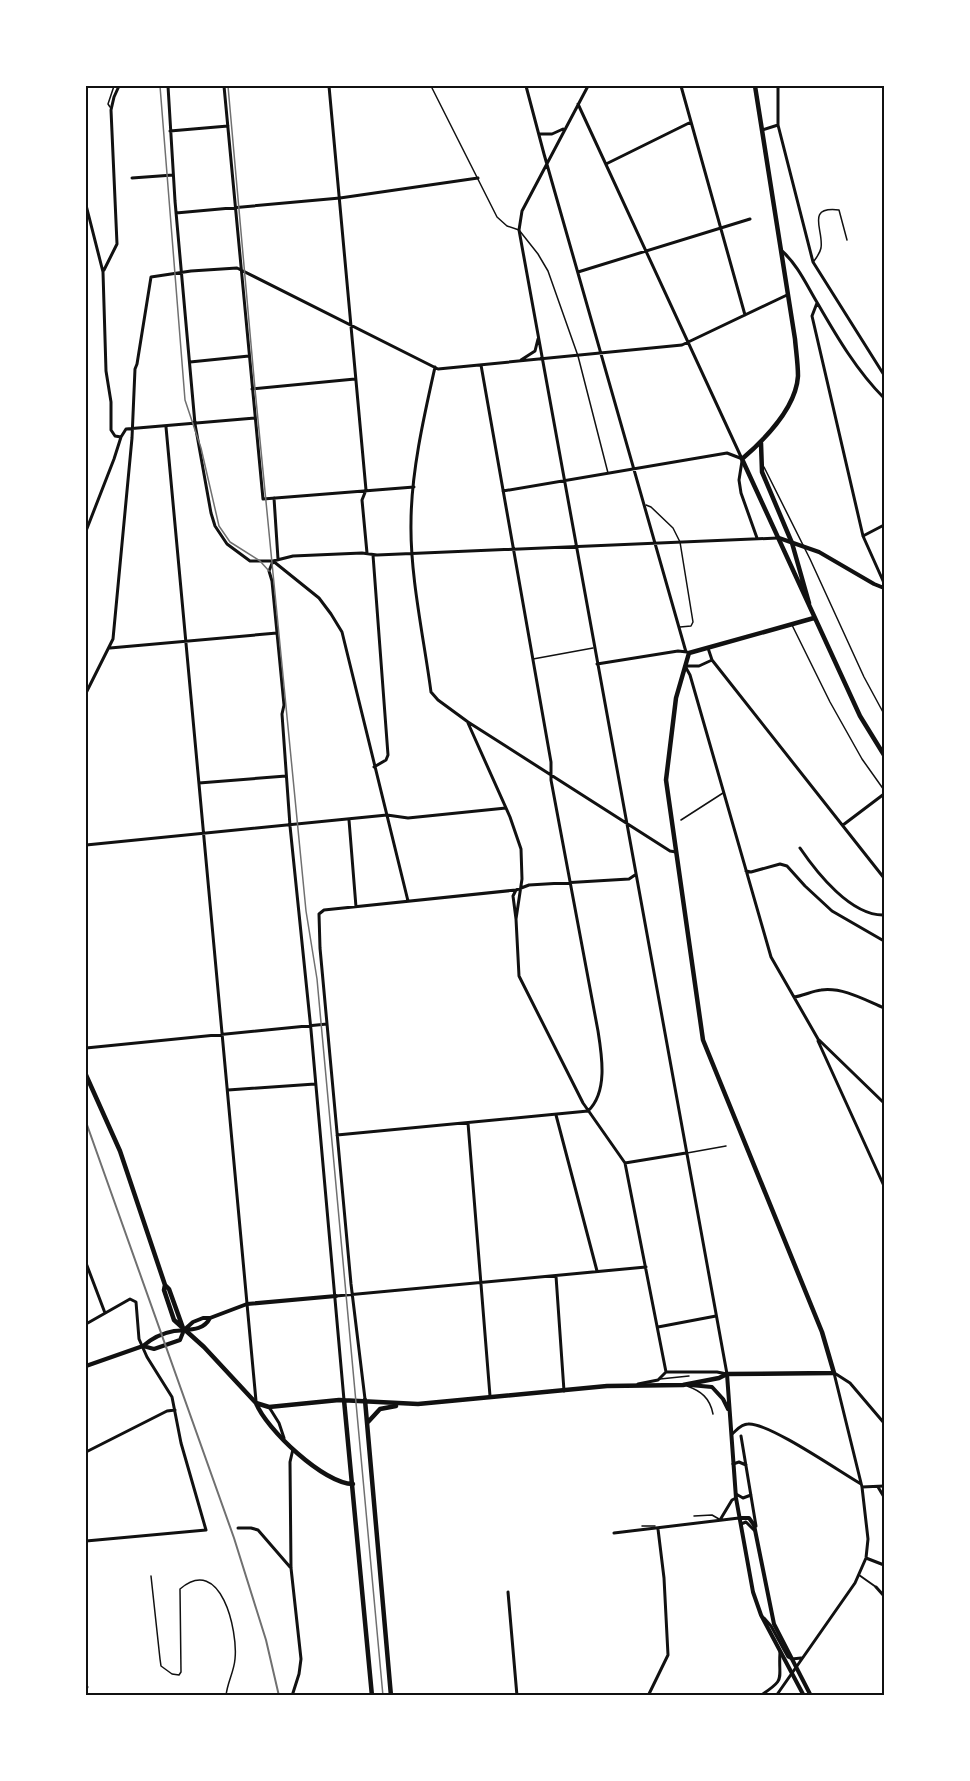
<svg xmlns="http://www.w3.org/2000/svg" width="970" height="1781" font-family="'Zilla Slab',serif">
  <style>
    .lines { fill: none; stroke-linecap: round; stroke-linejoin: round }
    .service { stroke: #111; stroke-width: 1.5 }
    .pedestrian { stroke: #111; stroke-width: 2 }
    .minor { stroke: #111; stroke-width: 3 }
    .tertiary { stroke: #111; stroke-width: 4 }
    .secondary { stroke: #111; stroke-width: 4.5 }
    .tram { stroke: #707070; stroke-width: 1.5 }
    .rail { stroke: #707070; stroke-width: 2 }
    .neatline { fill: none; stroke: #111; stroke-width: 2 }
  </style>
  <rect width="100%" height="100%" fill="#fff"/>
  <g class="lines">
    <path class="service" d="M431 86 497 217 507 226 519 230 538 254 548 271 578 356 608 473
      M110 107 108 104 114 86
      M814 261C817 257 820 253 821 248 824 230 805 206 839 210L847 240
      M764 467 810 559 864 677 884 714
      M646 505 651 507 673 528 680 542 693 622 691 626 680 627
      M792 625 830 702 862 759 884 790
      M533 659 593 648
      M681 820 723 793
      M687 1153 726 1146
      M660 1379 689 1376
      M687 1386C701 1391 710 1398 713 1414
      M694 1516 712 1515 719 1519
      M642 1526H655
      M151 1576 160 1659 161 1666 172 1674 179 1675 181 1672 180 1589C221 1554 238 1631 235 1659 234 1672 227 1683 226 1696"/>
    <path class="pedestrian" d="M859 1575 876 1587"/>
    <path class="minor" d="M168 86 175 201 195 424 211 513 215 526 227 544 250 561H273L293 556 362 553 377 555 778 538
      M224 86 263 499 414 487
      M329 86 366 490 362 500 367 553
      M526 86 544 154 686 652
      M588 86 522 211 519 230 727 1374 717 1372H666
      M681 86 745 315
      M778 86V125L813 262 884 375
      M578 104 742 459
      M762 130 778 125
      M170 131 228 126
      M539 134H552L563 129
      M606 164 691 122
      M132 178 173 175
      M86 205 103 272 106 371 111 402V430L115 436 121 437
      M176 213 340 198 478 178
      M782 251C798 265 807 286 818 304 837 337 857 371 884 398
      M104 270 117 244 111 110 114 97 119 86
      M578 272 750 219
      M817 303 812 316 863 536 884 583
      M521 360 535 351 538 339
      M190 362 249 356
      M435 367C424 416 411 473 411 523 410 576 424 639 431 692L438 700 468 722 670 851 676 852
      M252 389 355 379
      M166 427 256 1401
      M742 461 739 480 741 493 757 538
      M503 491 727 453 740 458
      M274 498 278 559
      M86 531 114 459 121 437 126 429 255 418
      M863 536 884 525
      M373 555 388 755 386 760 374 767
      M273 561 269 571 272 581 284 705 282 714 290 826 311 1030 344 1400
      M273 561 319 598 331 614 342 632 408 901
      M110 648 277 633
      M708 648 712 660 884 878
      M712 660 699 666H685L690 675 771 957 818 1039 884 1103
      M597 664 678 651 687 652
      M86 693 113 639 132 438 135 369 137 364 151 277 191 271 237 268 438 369 682 345 787 295
      M468 723 510 817 521 849 522 879 516 919 513 896 516 890
      M199 783 286 776
      M349 820 356 907
      M843 825 884 794
      M86 845 387 815 408 818 506 808
      M800 848C817 873 851 916 884 915
      M746 871 751 872 780 864 787 866 805 886 832 911 884 941
      M516 919 519 976 583 1103 625 1163 666 1372
      M794 997C803 996 812 991 821 990 843 987 865 1000 884 1008
      M818 1041 884 1186
      M86 1048 327 1024
      M228 1090 315 1084
      M556 1115 597 1271
      M468 1123 490 1396
      M337 1135 588 1111C608 1092 602 1056 598 1031L551 780V762L481 365
      M625 1163 686 1153
      M86 1263 105 1313
      M556 1276 564 1391
      M336 1296 646 1267
      M86 1324 130 1299 136 1302 139 1339 147 1357 172 1397 181 1443 206 1530 86 1541
      M658 1327 716 1316
      M836 1374 850 1383 884 1423
      M638 1384 658 1380 666 1372
      M365 1399 351 1284 320 948 319 914 324 910 516 890 529 885 629 879 635 875
      M269 1407 279 1423 284 1438
      M732 1434C737 1430 741 1424 748 1424 768 1422 840 1472 861 1484
      M741 1436 756 1526
      M86 1452 167 1411 175 1410
      M733 1464 739 1462 746 1465
      M862 1487 884 1486
      M878 1487 884 1497
      M736 1494 743 1498 751 1495
      M720 1520 732 1500 736 1498
      M741 1524 746 1522 754 1530
      M238 1528H251L258 1530 290 1567
      M614 1533 739 1518
      M866 1558 884 1565
      M876 1587 884 1596
      M508 1592 517 1696
      M764 1618 771 1626 788 1657 792 1659 801 1658
      M86 1639V1643
      M86 1687H87
      M292 1696 299 1674 301 1659 291 1568 290 1462 293 1449
      M648 1696 668 1655 664 1578 658 1529
      M760 1696C787 1678 778 1681 780 1652
      M776 1696 855 1583 866 1558 868 1539 862 1487 834 1373"/>
    <path class="tertiary" d="M779 538 819 552 874 584 884 588
      M143 1346 154 1349 180 1340 184 1330 193 1322 203 1318H210L247 1304 336 1296
      M86 1366 143 1346C151 1339 163 1333 174 1331 187 1329 203 1332 210 1318
      M727 1374 736 1498 753 1592 761 1615 804 1696
      M690 1385 712 1387 723 1399 728 1409
      M739 1518H749L754 1525 774 1624 811 1696"/>
    <path class="secondary" d="M755 86 795 339C796 351 798 364 798 376 796 408 764 440 742 459L860 716 884 755
      M761 443 762 472 792 543 809 603
      M86 1075 120 1151 165 1285 164 1290 174 1320 204 1347 256 1403C266 1429 324 1484 353 1484
      M165 1285 169 1289 183 1328
      M344 1400 372 1696
      M365 1400 391 1696
      M256 1403 269 1407 339 1400 418 1404 607 1386 683 1385 719 1378 727 1374 834 1373 822 1332 703 1040 666 780 676 698 689 653 814 618
      M368 1422 380 1409 396 1406"/>
    <path class="tram" d="M160 86 185 400 201 448 219 526 230 542 260 561 269 571
      M228 86 255 389 306 911 317 979 383 1696"/>
    <path class="rail" d="M86 1122 234 1538 266 1640 279 1696"/>
  </g>
  <rect width="970" height="1781" fill="none" stroke="#ffffff" stroke-width="174"/>
  <rect x="87" y="87" width="796" height="1607" class="neatline"/>
</svg>
